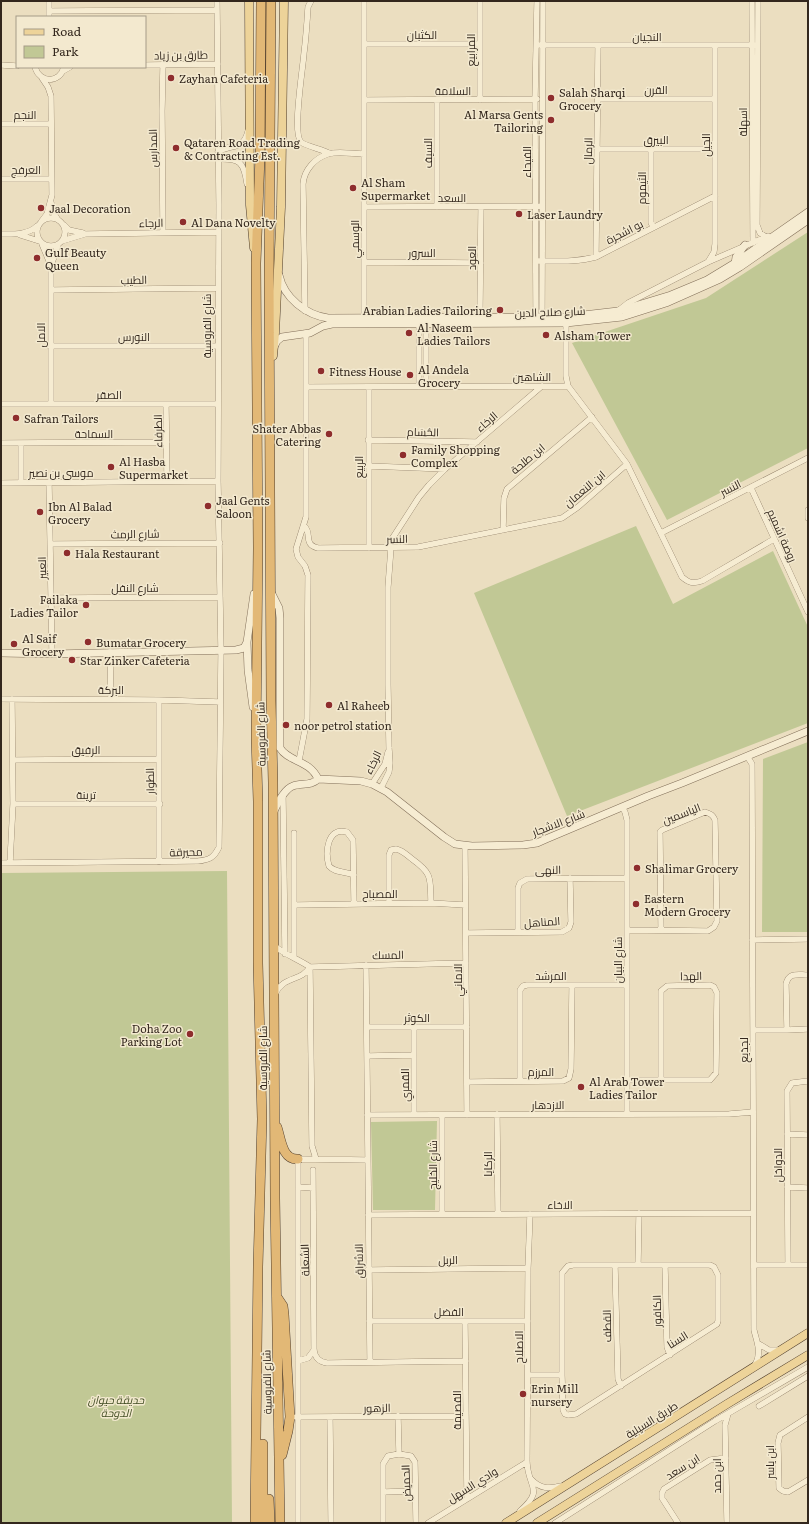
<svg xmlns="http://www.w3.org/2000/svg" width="809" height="1524" font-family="Literata,Cairo,serif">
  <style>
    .green { fill: #c1c895 }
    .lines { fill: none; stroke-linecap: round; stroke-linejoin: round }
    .minor-casing { stroke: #826f59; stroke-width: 6 }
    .tertiary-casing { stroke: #826f59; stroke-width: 8 }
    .primary-casing { stroke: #503e2d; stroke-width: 9 }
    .trunk-casing { stroke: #503e2d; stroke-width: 10 }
    .minor { stroke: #f6ecd2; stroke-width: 5.5 }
    .tertiary { stroke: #f6ecd2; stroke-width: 7 }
    .primary { stroke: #edd399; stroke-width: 8 }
    .trunk { stroke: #e2b876; stroke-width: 9 }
    .poi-dot { fill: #8e2d2d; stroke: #f3e9cf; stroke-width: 1.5 }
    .labels { text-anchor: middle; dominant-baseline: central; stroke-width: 3; stroke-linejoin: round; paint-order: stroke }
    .street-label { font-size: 11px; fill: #33271d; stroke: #f3e9cf }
    .poi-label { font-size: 11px; fill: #33271d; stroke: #f3e9cf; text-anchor: start }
    .park-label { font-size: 11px; font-style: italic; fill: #434e24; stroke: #f3e9cf }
  </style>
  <rect width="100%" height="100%" fill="#ebdec0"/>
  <path class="green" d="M808 232V448L667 520 572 343 706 298Z
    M636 526 673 604 773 551 808 627V723L567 816 474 593Z
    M808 742V932H762L763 759Z
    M227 871 232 1523H1V873Z
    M437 1121 435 1210H373L371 1122Z"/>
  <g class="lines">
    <g class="minor-casing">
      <path id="minor" d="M311 1 308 7C307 23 306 38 304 53 303 68 292 133 301 142 305 146 322 149 329 153
        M364 1V321
        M752 1 753 243
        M758 1 757 225 760 233 766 237
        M49 11 217 10
        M49 17V1
        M364 44H480
        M539 45H754
        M1 65 17 66
        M145 65 218 64
        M35 67C39 83 60 84 64 67
        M63 71 70 67
        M598 99H715
        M364 100 537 99
        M480 100V1
        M1 124H50
        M597 149H715
        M651 149V223L654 227
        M218 152C231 143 243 152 248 131
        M218 159C240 158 244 162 247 184
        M1 179H51
        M51 202 53 212 58 220
        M364 207 540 206
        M437 207V100
        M37 232a14 14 0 1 1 28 0a14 14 0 1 1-28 0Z
        M41 222 47 214 52 195 51 96 48 87 42 78
        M64 225 69 230 83 233
        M163 232 162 111 163 65
        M1 234C13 234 28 235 37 226
        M20 235 39 241
        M62 241 85 234 218 232
        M42 244 51 266
        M596 257 598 46
        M539 261C558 261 577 262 596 257L715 196
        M364 262 481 263
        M708 262 714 252 715 244V45
        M51 290 218 288
        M480 309 481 207
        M619 310 628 303 708 262 768 236
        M305 311 303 184C304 170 315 158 328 154 339 151 353 154 364 154
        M566 320V376L568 386 627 464 682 577C689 583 693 584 702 581L774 539
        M426 321V387
        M536 321 535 99 537 1
        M542 321 543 1
        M50 346H218
        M307 387 568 386
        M369 387V548
        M419 387V321
        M1 404H218
        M51 404V266L58 245
        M166 404 167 481
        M368 440 477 442
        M1 443 167 442
        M21 443V483
        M368 466 445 469
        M49 482 52 654
        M1 483 218 481
        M751 488 808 612
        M808 510V518
        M304 526C313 533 302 544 318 548L418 547 562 518 578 507 627 464
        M503 530 504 498 507 489 592 417
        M661 533 808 458
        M50 544 220 543
        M388 548 390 542 419 497 429 485 445 469 542 386
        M51 598 219 597
        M110 652 111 699
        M1 699 159 700 220 702
        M747 756 752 764 754 1330C757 1343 762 1352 755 1365
        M13 760 159 759
        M299 761 307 719 308 575 305 566 298 557 296 549 306 517V333
        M372 784 385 764 388 752
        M381 788 389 772 390 763 389 748 388 685V587L391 548
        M283 795 285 954
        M13 804H160
        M622 807 625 812 627 820V1114
        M294 833V957
        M465 846 467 1115
        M159 862V700
        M1 863 198 861C209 860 214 858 219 847L221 651 218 481 219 205 217 1
        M10 863 13 804 12 699
        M354 875C345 871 335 873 329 866 325 853 327 826 347 832L353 840 354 903
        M389 903V855L391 850 396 849C402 850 407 855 412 859 433 874 430 878 431 903
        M294 905 431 903 465 905
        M627 930 708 931 714 927 717 921 715 820C713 815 711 814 705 812L662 830 660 832 661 930
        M518 932V888L520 883 527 879 627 878
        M466 933 562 932 569 928 571 922 570 878
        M752 940 808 939
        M273 945C284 954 298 959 310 967L466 963
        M366 965 370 1362
        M310 967 312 1146 316 1159
        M808 975C797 975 789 972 786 984L787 1030 808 1029
        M275 994C284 975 301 982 310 967
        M367 1027H467
        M414 1027V1115
        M753 1030H787
        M367 1056 414 1055
        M628 1080H710L716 1073 717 993 714 987 710 985 667 986 661 991V1080
        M520 1081V990L523 986 527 985H627
        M467 1082 563 1081 569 1078 571 1069 572 985
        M497 1114 498 1214
        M367 1115 729 1114 753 1112
        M442 1115V1214
        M787 1134 808 1135
        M313 1170 314 1350C315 1358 319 1362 327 1363L466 1361
        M298 1187 313 1188
        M787 1187 808 1188
        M368 1215 753 1213
        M573 1265H710L714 1267 718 1275V1321L717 1324 576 1414 568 1415 565 1414 563 1410 562 1375V1273L568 1266Z
        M615 1265 618 1379 621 1386
        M638 1265 639 1213
        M665 1265 667 1347 670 1355
        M754 1265H808
        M788 1265 787 1091 792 1083 808 1081
        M368 1270 528 1268
        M369 1321H528
        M465 1321 467 1499
        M759 1344 769 1350H779
        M298 1361 308 1358 314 1350
        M528 1375H562
        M759 1406 808 1376
        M398 1416 399 1454
        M296 1417 465 1416
        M330 1417 331 1523
        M808 1417 780 1435 778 1443 779 1488 783 1491 788 1492 808 1480
        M531 1479C540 1489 549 1489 561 1486
        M383 1492 415 1491
        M520 1511C545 1489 528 1488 527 1462L528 1268 530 1214
        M298 1523V1159L367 1160
        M383 1523V1464L388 1456 399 1454 411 1456 415 1462 416 1523
        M428 1523 527 1462
        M555 1523 715 1421 808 1367
        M678 1523 662 1498V1493L664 1489 710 1460 726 1458
        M727 1523 725 1425 728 1414"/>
    </g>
    <g class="tertiary-casing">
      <path id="tertiary" d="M735 264 736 257 745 245
        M279 275C284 298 306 315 328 318L566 317 618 311 671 295 707 280 735 263 808 212
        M274 347 277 341 282 337 310 333 323 326 332 324 566 323 622 317 666 303 720 279 740 267 808 220
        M271 592 279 608 280 618V748C288 762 310 760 318 779
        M1 653 52 654 236 650 244 648 247 642
        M253 707 248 670 247 642 254 594
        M274 811C278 803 284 789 293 786 301 783 312 786 318 779L361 781 372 784 387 792 444 837 455 844 472 846 523 845 537 843 546 839 648 796 682 783 808 731"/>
    </g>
    <g class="primary-casing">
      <path id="primary" d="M249 1 250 205 254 248
        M273 356 275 333 281 207 284 1
        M506 1523 808 1333
        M537 1523 727 1404 808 1355"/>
    </g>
    <g class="trunk-casing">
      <path id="trunk" d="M271 1 269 280 271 701 273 782 275 1198 280 1523
        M277 1127C281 1139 282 1160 298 1159
        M277 1297 283 1306 284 1314 290 1417 288 1431 282 1455
        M263 1444V1523
        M269 1499 270 1523
        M255 1523 258 1267 262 1119 258 963V801L256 737 258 548 256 263 260 156 261 1"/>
    </g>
    <use href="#minor" class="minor"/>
    <use href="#tertiary" class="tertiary"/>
    <use href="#primary" class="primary"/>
    <use href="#trunk" class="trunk"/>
  </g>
  <g class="poi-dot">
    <circle cx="171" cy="78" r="4"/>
    <circle cx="551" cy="98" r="4"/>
    <circle cx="551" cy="120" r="4"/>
    <circle cx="176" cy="148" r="4"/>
    <circle cx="353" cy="188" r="4"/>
    <circle cx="41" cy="208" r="4"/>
    <circle cx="519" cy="214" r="4"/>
    <circle cx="183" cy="222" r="4"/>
    <circle cx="37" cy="258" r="4"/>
    <circle cx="500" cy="310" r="4"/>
    <circle cx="409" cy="333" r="4"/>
    <circle cx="546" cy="335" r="4"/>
    <circle cx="321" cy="371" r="4"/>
    <circle cx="410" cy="375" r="4"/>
    <circle cx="16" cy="418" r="4"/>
    <circle cx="329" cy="434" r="4"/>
    <circle cx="403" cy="455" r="4"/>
    <circle cx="111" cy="467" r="4"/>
    <circle cx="208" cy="506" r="4"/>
    <circle cx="40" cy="512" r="4"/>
    <circle cx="67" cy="553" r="4"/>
    <circle cx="86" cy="605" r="4"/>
    <circle cx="88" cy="642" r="4"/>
    <circle cx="14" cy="644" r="4"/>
    <circle cx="72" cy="660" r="4"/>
    <circle cx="329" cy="705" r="4"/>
    <circle cx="286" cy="725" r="4"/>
    <circle cx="637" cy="868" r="4"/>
    <circle cx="636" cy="904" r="4"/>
    <circle cx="190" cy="1034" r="4"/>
    <circle cx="581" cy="1087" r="4"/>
    <circle cx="523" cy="1394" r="4"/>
  </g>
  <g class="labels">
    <g class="street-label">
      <text x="422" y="34">الكثبان</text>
      <text x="647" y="36">النجيان</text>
      <text transform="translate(470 50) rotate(-90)">المرابيع</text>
      <text transform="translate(181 54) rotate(-1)">طارق بن زياد</text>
      <text x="656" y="89">القرن</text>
      <text x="453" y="90">السلامة</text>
      <text x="25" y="114">النجم</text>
      <text transform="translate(742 122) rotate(-90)">اسهلة</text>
      <text x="656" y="139">البيرق</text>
      <text transform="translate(705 145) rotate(-90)">الجيل</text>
      <text transform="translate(152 148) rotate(-91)">المدارس</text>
      <text transform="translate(587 151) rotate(-89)">الرمال</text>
      <text transform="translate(427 153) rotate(-90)">السيف</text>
      <text transform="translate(526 162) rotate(-90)">الفيحاء</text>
      <text x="26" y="169">العرفج</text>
      <text transform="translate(641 188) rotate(-90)">الثيموم</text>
      <text x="452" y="197">السعد</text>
      <text transform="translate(151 222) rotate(-1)">الرجاء</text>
      <text transform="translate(624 231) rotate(-27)">بو اشجرة</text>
      <text transform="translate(354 239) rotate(-90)">الوسمي</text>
      <text x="422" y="252">السرور</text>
      <text transform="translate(471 258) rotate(-90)">العود</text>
      <text transform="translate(134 279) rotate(-1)">الطيب</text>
      <text transform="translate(550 311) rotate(-2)">شارع صلاح الدين</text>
      <text transform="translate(206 326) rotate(-90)">شارع الفروسية</text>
      <text transform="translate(40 335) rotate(-90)">الامل</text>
      <text x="134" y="336">النورس</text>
      <text x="532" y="376">الشاهين</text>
      <text x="109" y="394">الصقر</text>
      <text transform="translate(486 421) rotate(-41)">الرخاء</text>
      <text transform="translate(157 431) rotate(-91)">الطرفاء</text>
      <text transform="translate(423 431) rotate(1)">الحُسَام</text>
      <text x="94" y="433">السماحة</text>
      <text transform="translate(527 458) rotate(-40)">ابن طلحة</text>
      <text transform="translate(358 467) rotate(-90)">الربيع</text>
      <text x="61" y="472">موسى بن نصير</text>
      <text transform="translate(730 487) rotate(-27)">النسر</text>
      <text transform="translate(584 488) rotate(-40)">ابن النعمان</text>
      <text transform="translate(135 533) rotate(-1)">شارع الرمث</text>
      <text transform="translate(783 535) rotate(66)">روضة اشميم</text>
      <text transform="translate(397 538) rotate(-1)">النسر</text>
      <text transform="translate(41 568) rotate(-91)">العبير</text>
      <text x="135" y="587">شارع النفل</text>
      <text x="111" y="689">البركة</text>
      <text transform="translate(260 734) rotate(-91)">شارع الفروسية</text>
      <text x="86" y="749">الرفيق</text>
      <text transform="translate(372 762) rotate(-64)">الرخاء</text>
      <text transform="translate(149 781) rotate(-91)">الطوار</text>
      <text x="86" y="794">ترينة</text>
      <text transform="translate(681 813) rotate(-21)">الياسمين</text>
      <text transform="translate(558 822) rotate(-21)">شارع الاشجار</text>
      <text transform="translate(186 851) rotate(-2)">محيرقة</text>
      <text transform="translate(548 869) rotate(-1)">النهى</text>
      <text x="380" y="893">المصباح</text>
      <text transform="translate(542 921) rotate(-4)">المناهل</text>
      <text transform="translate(388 954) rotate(-1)">المسك</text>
      <text transform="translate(617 960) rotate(-90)">شارع البيان</text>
      <text x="551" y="975">المرشد</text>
      <text transform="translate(691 975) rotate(-1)">الهدا</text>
      <text transform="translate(457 980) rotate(-90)">الاماني</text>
      <text x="417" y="1017">الكوثر</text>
      <text transform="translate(743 1050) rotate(-90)">لجذيع</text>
      <text transform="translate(262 1058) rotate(-90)">شارع الفروسية</text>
      <text x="541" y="1071">المرزم</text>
      <text transform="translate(404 1085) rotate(-90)">القمري</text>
      <text x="548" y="1104">الازدهار</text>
      <text transform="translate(487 1164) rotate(-90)">الركايا</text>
      <text transform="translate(432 1165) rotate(-90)">شارع الخليج</text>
      <text transform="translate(777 1165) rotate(-90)">الدواخل</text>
      <text x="560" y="1204">الاخاء</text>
      <text transform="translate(448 1259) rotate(-1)">الربل</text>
      <text transform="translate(304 1260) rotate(-92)">الشعلة</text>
      <text transform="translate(358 1261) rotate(-91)">الاشراق</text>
      <text x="449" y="1311">الفضل</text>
      <text transform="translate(656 1311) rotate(-91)">الكافور</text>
      <text transform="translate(606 1326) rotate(-91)">القطف</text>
      <text transform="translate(677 1339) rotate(-32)">السنا</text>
      <text transform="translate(518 1347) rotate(-90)">الاصلاح</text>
      <text transform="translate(266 1382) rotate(-91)">شارع الفروسية</text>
      <text transform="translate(377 1407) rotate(-1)">الزهور</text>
      <text transform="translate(456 1410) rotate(-90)">القصيمة</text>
      <text transform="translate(651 1419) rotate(-32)">طريق السيلية</text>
      <text transform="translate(769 1462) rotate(-90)">ابن ياسر</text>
      <text transform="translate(682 1466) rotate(-32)">ابن سعد</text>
      <text transform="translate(716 1476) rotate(-90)">ابن حمد</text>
      <text transform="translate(405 1483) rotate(-92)">الحميض</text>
      <text transform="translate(472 1484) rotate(-32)">وادي السهل</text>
    </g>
    <g class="poi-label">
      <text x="179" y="78">Zayhan Cafeteria</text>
      <text x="559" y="92">Salah Sharqi<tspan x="559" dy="13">Grocery</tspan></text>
      <text x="543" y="114" text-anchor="end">Al Marsa Gents<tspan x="543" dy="13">Tailoring</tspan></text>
      <text x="184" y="142">Qataren Road Trading<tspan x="184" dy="13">&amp; Contracting Est.</tspan></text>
      <text x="361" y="182">Al Sham<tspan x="361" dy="13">Supermarket</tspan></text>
      <text x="49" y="208">Jaal Decoration</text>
      <text x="527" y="214">Laser Laundry</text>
      <text x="191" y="222">Al Dana Novelty</text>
      <text x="45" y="252">Gulf Beauty<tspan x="45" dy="13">Queen</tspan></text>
      <text x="492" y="310" text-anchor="end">Arabian Ladies Tailoring</text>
      <text x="417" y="327">Al Naseem<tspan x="417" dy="13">Ladies Tailors</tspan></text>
      <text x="554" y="335">Alsham Tower</text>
      <text x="418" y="369">Al Andela<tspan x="418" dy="13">Grocery</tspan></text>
      <text x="329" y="371">Fitness House</text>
      <text x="24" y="418">Safran Tailors</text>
      <text x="321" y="428" text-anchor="end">Shater Abbas<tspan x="321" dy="13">Catering</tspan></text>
      <text x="411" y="449">Family Shopping<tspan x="411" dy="13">Complex</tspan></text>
      <text x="119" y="461">Al Hasba<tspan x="119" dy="13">Supermarket</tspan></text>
      <text x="216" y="500">Jaal Gents<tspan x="216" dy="13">Saloon</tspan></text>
      <text x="48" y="506">Ibn Al Balad<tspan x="48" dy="13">Grocery</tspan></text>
      <text x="75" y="553">Hala Restaurant</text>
      <text x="78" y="599" text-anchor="end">Failaka<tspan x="78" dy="13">Ladies Tailor</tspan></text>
      <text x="22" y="638">Al Saif<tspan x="22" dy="13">Grocery</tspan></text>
      <text x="96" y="642">Bumatar Grocery</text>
      <text x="80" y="660">Star Zinker Cafeteria</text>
      <text x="337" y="705">Al Raheeb</text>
      <text x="294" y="725">noor petrol station</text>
      <text x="645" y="868">Shalimar Grocery</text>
      <text x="644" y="898">Eastern<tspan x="644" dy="13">Modern Grocery</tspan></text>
      <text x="182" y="1028" text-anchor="end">Doha Zoo<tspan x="182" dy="13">Parking Lot</tspan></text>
      <text x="589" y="1081">Al Arab Tower<tspan x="589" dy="13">Ladies Tailor</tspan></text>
      <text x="531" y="1388">Erin Mill<tspan x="531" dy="13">nursery</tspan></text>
    </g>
    <g class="park-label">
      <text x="116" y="1399">حديقة حيوان<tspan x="116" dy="13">الدوحة</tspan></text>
    </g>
  </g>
  <rect width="809" height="1524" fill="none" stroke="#33271d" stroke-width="4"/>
  <rect x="16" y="16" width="130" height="52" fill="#f3e9cf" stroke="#a69b88"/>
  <rect x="24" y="29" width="20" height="6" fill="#edd399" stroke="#a69b88"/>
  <text x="52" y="36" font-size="12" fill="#33271d">Road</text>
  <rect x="24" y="46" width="20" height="12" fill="#c1c895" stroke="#a69b88"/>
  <text x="52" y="56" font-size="12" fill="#33271d">Park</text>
</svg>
